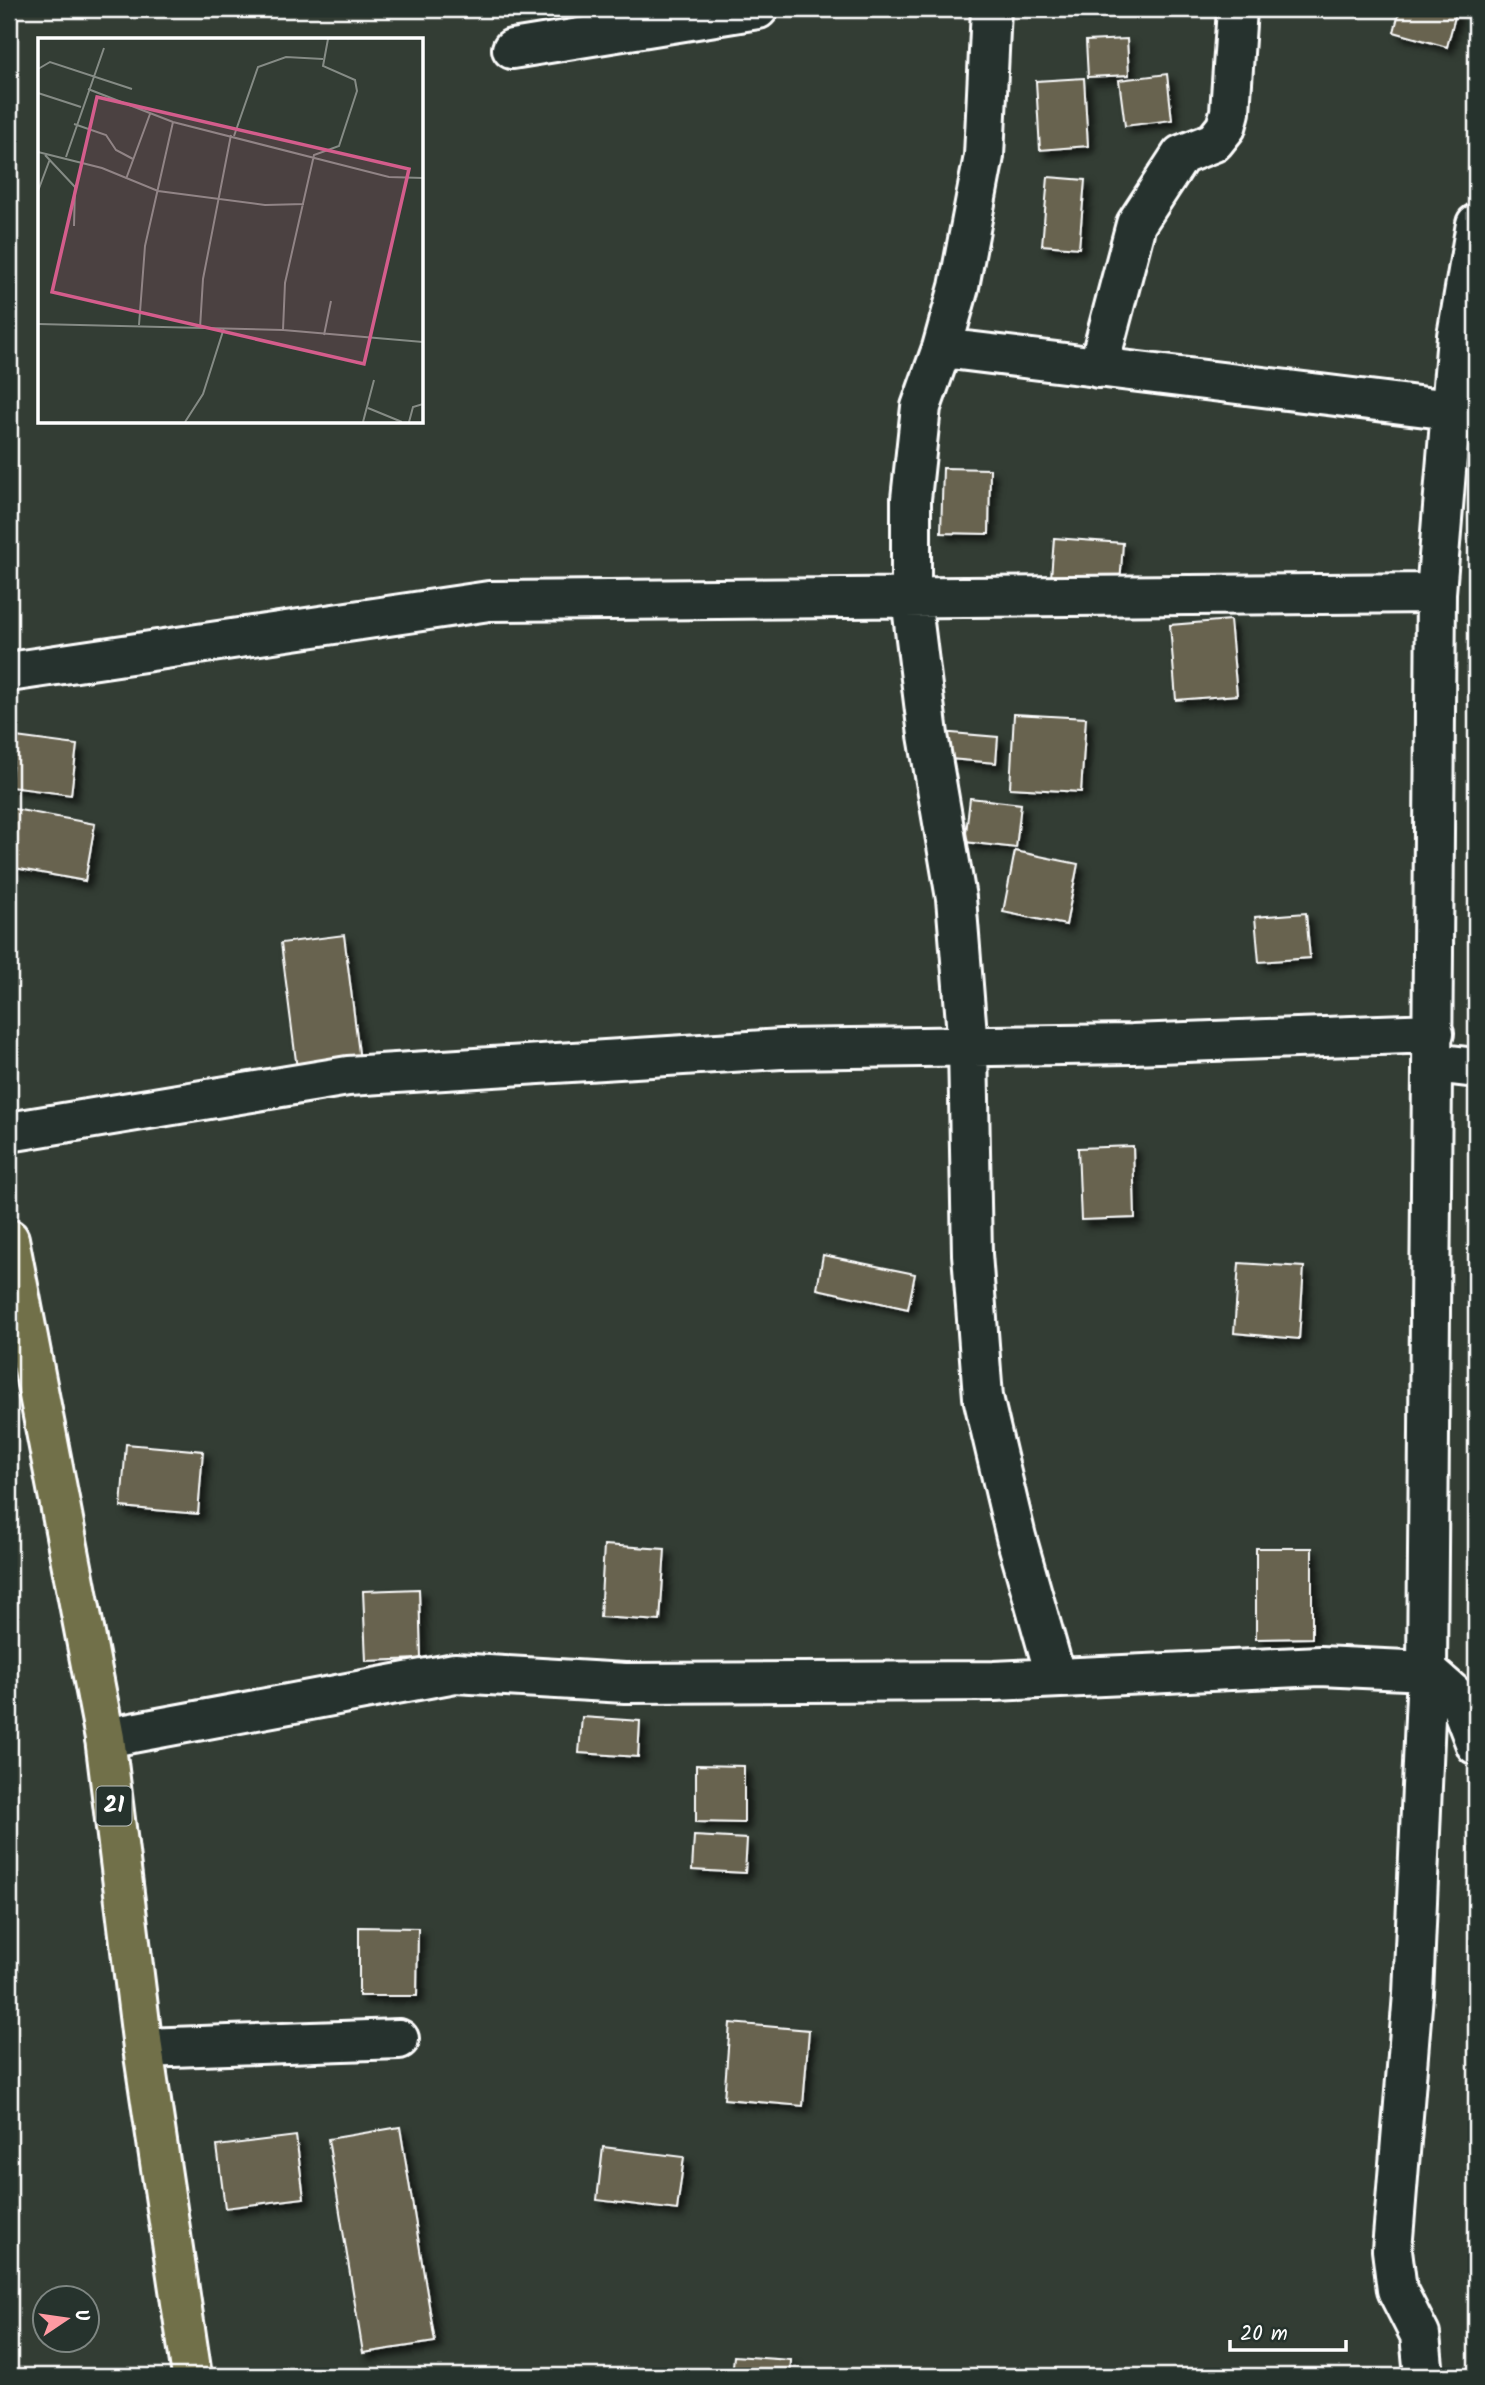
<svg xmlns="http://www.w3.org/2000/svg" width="1485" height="2385" font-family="Kalam,sans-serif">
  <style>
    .building { fill: #676350; stroke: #fff; stroke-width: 2; filter: url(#shadow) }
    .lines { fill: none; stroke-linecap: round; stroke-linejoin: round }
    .minor-casing { stroke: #fff; stroke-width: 44 }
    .highway-casing { stroke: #fff; stroke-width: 44 }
    .minor { stroke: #26332d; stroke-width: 38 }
    .highway { stroke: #71704a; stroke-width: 38 }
    .labels { text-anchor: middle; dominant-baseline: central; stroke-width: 7; stroke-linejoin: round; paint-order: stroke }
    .shield { fill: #26332d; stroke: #bec2c0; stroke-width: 2 }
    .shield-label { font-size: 23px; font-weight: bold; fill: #fff }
    .inset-road { fill: none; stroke: #858b85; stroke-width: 2 }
    .view { fill: #d45d8c; fill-opacity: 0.15; stroke: #d45d8c; stroke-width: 3.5 }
    .inset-edge { fill: none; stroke: #fff; stroke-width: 3.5 }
  </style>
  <defs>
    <filter id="shadow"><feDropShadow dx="6" dy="6" stdDeviation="3.5" flood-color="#0009"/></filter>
  </defs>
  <rect width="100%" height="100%" fill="#333d34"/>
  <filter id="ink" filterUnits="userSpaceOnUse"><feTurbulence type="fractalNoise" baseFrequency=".0143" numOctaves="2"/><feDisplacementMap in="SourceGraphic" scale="14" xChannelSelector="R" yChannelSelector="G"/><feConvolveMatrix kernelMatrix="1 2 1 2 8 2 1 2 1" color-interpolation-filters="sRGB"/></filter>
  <g filter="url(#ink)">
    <path class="building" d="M1400 9H1457L1447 47 1394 32Z
      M1127 39 1129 75 1088 77 1086 41Z
      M1167 74 1172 120 1125 126 1119 80Z
      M1084 78 1088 146 1040 150 1036 81Z
      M1048 177 1085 180 1079 248 1042 245Z
      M943 468 990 469 989 534 941 533Z
      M1054 538 1123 543 1120 584 1051 578Z
      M1230 620 1237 695 1176 700 1170 625Z
      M1014 714 1086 718 1081 792 1010 788Z
      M940 732 998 737 996 763 938 758Z
      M16 737 77 745 71 795 10 787Z
      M970 798 1021 804 1016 848 965 842Z
      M9 808 95 824 85 881 9 867Z
      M1015 851 1078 864 1066 925 1003 912Z
      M1306 913 1310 958 1259 962 1255 917Z
      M344 935 360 1061 297 1069 281 943Z
      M1133 1146 1135 1218 1081 1220 1078 1148Z
      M823 1255 915 1274 908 1309 817 1289Z
      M1239 1263 1304 1267 1299 1339 1234 1333Z
      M126 1444 203 1451 198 1514 121 1507Z
      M604 1545 665 1549 660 1621 600 1617Z
      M1256 1548H1312V1638L1256 1639Z
      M419 1589 421 1659 366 1661 363 1591Z
      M582 1717 640 1721 638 1757 579 1753Z
      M696 1765 744 1766V1823L696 1822Z
      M694 1836 747 1839 745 1873 692 1870Z
      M359 1927 418 1928 417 1996H359Z
      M730 2023 809 2030 803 2106 724 2099Z
      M400 2127 435 2342 363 2353 328 2139Z
      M296 2136 304 2198 225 2208 217 2146Z
      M603 2147 684 2157 677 2210 597 2200Z
      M734 2356 791 2360 790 2376H732Z"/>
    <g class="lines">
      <g class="minor-casing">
        <path id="minor" d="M991 9 984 156 959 287 942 348 921 407 911 499V598L928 735 956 898 968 1047 972 1254 983 1397 1016 1537 1056 1678
          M512 49 758 9
          M942 348 1451 410
          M1098 368 1136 224 1181 155 1214 142 1226 127 1230 112 1237 9
          M9 672 489 601 1436 593
          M1434 1063 1476 1068
          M9 1132 348 1076 781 1049 1132 1044 1434 1033
          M105 1738 455 1673 625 1683 994 1681 1320 1666 1427 1671 1458 1698 1476 1745
          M143 2048 399 2039
          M1424 2376 1420 2335 1397 2290 1392 2250 1413 1994 1427 1671 1436 593 1457 336 1476 224"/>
      </g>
      <g class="highway-casing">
        <path id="highway" d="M9 1239 105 1738 143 2048 192 2376"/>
      </g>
      <use href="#minor" class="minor"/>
      <use href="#highway" class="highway"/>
    </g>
  </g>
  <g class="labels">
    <rect class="shield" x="96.5" y="1786.5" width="35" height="39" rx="5"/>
    <g class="shield-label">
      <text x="114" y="1806">21</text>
    </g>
  </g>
  <g transform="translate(38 38)">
    <rect width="385" height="385" fill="#333d34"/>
    <path class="inset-road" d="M0 31 12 24 94 51M50 51 135 84 351 139 385 140M0 55 43 69M36 86 68 97 78 112 95 121M196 98 220 29 248 19 285 21M0 114 64 130 120 153 227 167 266 166M7 117 37 149 36 188M28 119 66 10M88 141 112 76M0 153 12 121M0 286 245 292 385 304M101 287 107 208 135 84M162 290 165 241 193 97M245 292 247 245 276 117 301 108 319 53 317 42 285 28 290 1M286 297 293 263M330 370 364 384M147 384 165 356 186 290M325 384 336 342M371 384 375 369 385 366"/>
    <path class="view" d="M59 59 371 131 326 326 14 254Z"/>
    <rect width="385" height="385" class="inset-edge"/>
  </g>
  <rect width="1485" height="2385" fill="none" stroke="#26332d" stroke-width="35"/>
  <rect x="18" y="18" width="1450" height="2350" fill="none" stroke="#fff" stroke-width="2.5" filter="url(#ink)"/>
  <g transform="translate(66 2319) rotate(77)"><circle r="33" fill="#26332d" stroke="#7d8581" stroke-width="2"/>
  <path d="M0-5L12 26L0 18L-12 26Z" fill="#ff9aa2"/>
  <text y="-10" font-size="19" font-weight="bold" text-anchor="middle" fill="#ffffff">U</text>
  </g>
  <path d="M1230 2340v10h116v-10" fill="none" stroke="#ffffff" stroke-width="3.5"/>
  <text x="1240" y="2340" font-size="21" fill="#ffffff" stroke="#26332d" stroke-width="5" paint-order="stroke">20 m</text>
</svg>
